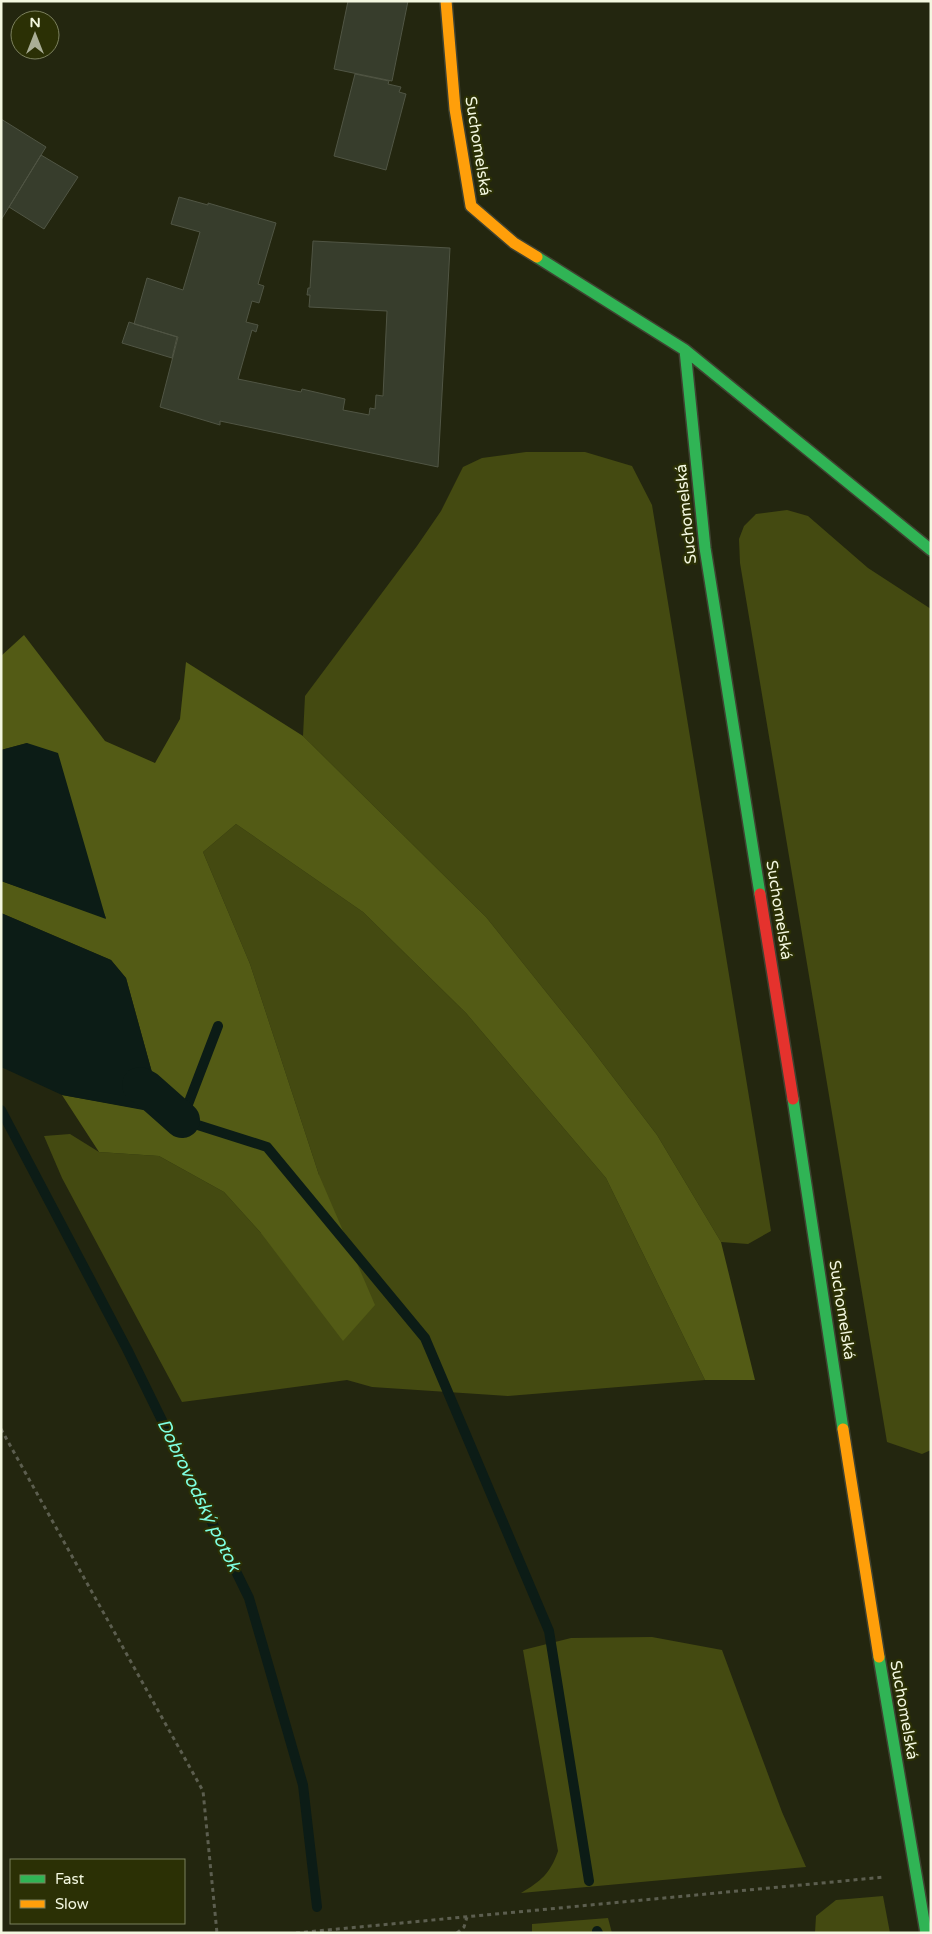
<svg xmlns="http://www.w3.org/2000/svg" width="932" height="1934" font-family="'Varela Round',sans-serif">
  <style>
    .green { fill: #444a11 }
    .forest { fill: #535b15 }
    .water { fill: #0c1c16 }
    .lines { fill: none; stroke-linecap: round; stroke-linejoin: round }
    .stream { stroke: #0c1c16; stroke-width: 10 }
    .canal { stroke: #0c1c16; stroke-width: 36 }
    .building { fill: #373d2c; stroke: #505544 }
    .fast-casing { stroke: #3f4231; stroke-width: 14 }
    .slow-casing { stroke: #3f4231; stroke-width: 14 }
    .jam-casing { stroke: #3f4231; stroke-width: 14 }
    .path { stroke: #5c5e4f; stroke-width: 3; stroke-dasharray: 4 4; stroke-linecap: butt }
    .fast { stroke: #30b455; stroke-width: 11 }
    .slow { stroke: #ff9f0a; stroke-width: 11 }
    .jam { stroke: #e5322d; stroke-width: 11 }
    .labels { text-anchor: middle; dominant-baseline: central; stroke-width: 4.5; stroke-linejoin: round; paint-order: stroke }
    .street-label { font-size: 16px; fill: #f3f7e0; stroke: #2b3005 }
    .water-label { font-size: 18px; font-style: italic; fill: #7fffe2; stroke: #2b3005 }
  </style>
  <rect width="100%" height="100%" fill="#23260f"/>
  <path class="green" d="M526 452H585L632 466 652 505 771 1231 748 1244 721 1242 657 1135 587 1043 486 917 303 736 305 696 417 546 441 511 463 467 482 458Z
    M787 510 808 516 868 568 931 609V1450L922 1454 887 1442 740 563 739 539 744 526 756 514Z
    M236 824 363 912 466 1013 606 1178 705 1380 508 1396 372 1387 347 1380 182 1402 62 1178 44 1136 70 1134 99 1152 159 1156 224 1192 261 1233 319 1175 250 964 203 852Z
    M652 1637 722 1650 782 1812 806 1867 521 1893C541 1881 550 1874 558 1851L523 1650 571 1638Z
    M883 1896 890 1933H815L816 1916 836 1900Z
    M608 1918 612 1933H532V1924Z"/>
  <path class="forest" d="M24 635 105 741 155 763 180 719 186 662 303 736 486 917 587 1043 657 1135 721 1242 755 1380H705L606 1178 466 1013 363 912 236 824 203 852 250 964 319 1175 375 1305 343 1341 261 1233 224 1192 159 1156 99 1152 62 1095 181 1116 153 1076 126 978 111 960 1 913V881L106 918 27 743 1 750V656Z"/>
  <path class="water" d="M27 743 58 753 106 919 1 881V750Z
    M1 913 111 960 126 978 153 1076 181 1117 62 1095 1 1067Z"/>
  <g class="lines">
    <path class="stream" d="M218 1026 182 1120 267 1147 425 1338 549 1631 589 1881
      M1 1110 127 1349 249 1598 303 1785 317 1907
      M597 1931 598 1933"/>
    <path class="canal" d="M140 1085 147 1089 182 1120"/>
  </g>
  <path class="building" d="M348 1H408L392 81 334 69Z
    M355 74 389 81 388 84 401 87 399 92 406 94 386 170 334 156Z
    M1 119 46 147 1 220Z
    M41 155 78 177 44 229 9 207Z
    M179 197 208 205V203L276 223 258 284 264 286 259 303 252 301 246 322 258 325 256 332 252 330 238 379 301 392 302 389 345 399 343 410 369 415 370 408 375 409 376 395 383 396 387 311 309 307 310 295H307L308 288H310L313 241 450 248 438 467 220 421V425L160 407 178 337 134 324 147 278 183 290 200 232 171 224Z
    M129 322 177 337 172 358 122 343Z"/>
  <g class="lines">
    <g class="fast-casing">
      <path id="fast" d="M537 257 685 350 931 550
        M685 350 705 548 760 894
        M793 1099 843 1429
        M879 1657 926 1933"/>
    </g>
    <g class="slow-casing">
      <path id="slow" d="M446 1 455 109 471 206 514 243 537 257
        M843 1429 879 1657"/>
    </g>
    <g class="jam-casing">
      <path id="jam" d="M760 894 793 1099"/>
    </g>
    <path class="path" d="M1 1429 203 1791 217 1933
      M296 1933 885 1877
      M457 1933 464 1927 467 1917"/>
    <use href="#fast" class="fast"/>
    <use href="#slow" class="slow"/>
    <use href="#jam" class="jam"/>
  </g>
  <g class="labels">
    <g class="street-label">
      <text transform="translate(478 146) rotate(81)">Suchomelská</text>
      <text transform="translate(686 514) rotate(-96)">Suchomelská</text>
      <text transform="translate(779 910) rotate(81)">Suchomelská</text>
      <text transform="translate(842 1310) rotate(81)">Suchomelská</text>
      <text transform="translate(904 1710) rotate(80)">Suchomelská</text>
    </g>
    <g class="water-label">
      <text transform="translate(199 1495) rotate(64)">Dobrovodský potok</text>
    </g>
  </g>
  <rect width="932" height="1934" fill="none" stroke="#f3f7e0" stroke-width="5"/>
  <rect x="10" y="1859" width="175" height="65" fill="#2b3005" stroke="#7b805d"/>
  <rect x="20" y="1875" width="25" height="8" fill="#30b455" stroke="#7b805d"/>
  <text x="55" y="1884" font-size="15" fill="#f3f7e0">Fast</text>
  <rect x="20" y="1900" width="25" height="8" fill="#ff9f0a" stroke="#7b805d"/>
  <text x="55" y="1909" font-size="15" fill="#f3f7e0">Slow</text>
  <g transform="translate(35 35)"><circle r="24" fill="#2b3005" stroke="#7b805d"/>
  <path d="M0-4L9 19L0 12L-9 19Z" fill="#aaae97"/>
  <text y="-8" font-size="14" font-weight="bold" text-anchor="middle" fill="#f3f7e0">N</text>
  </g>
</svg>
